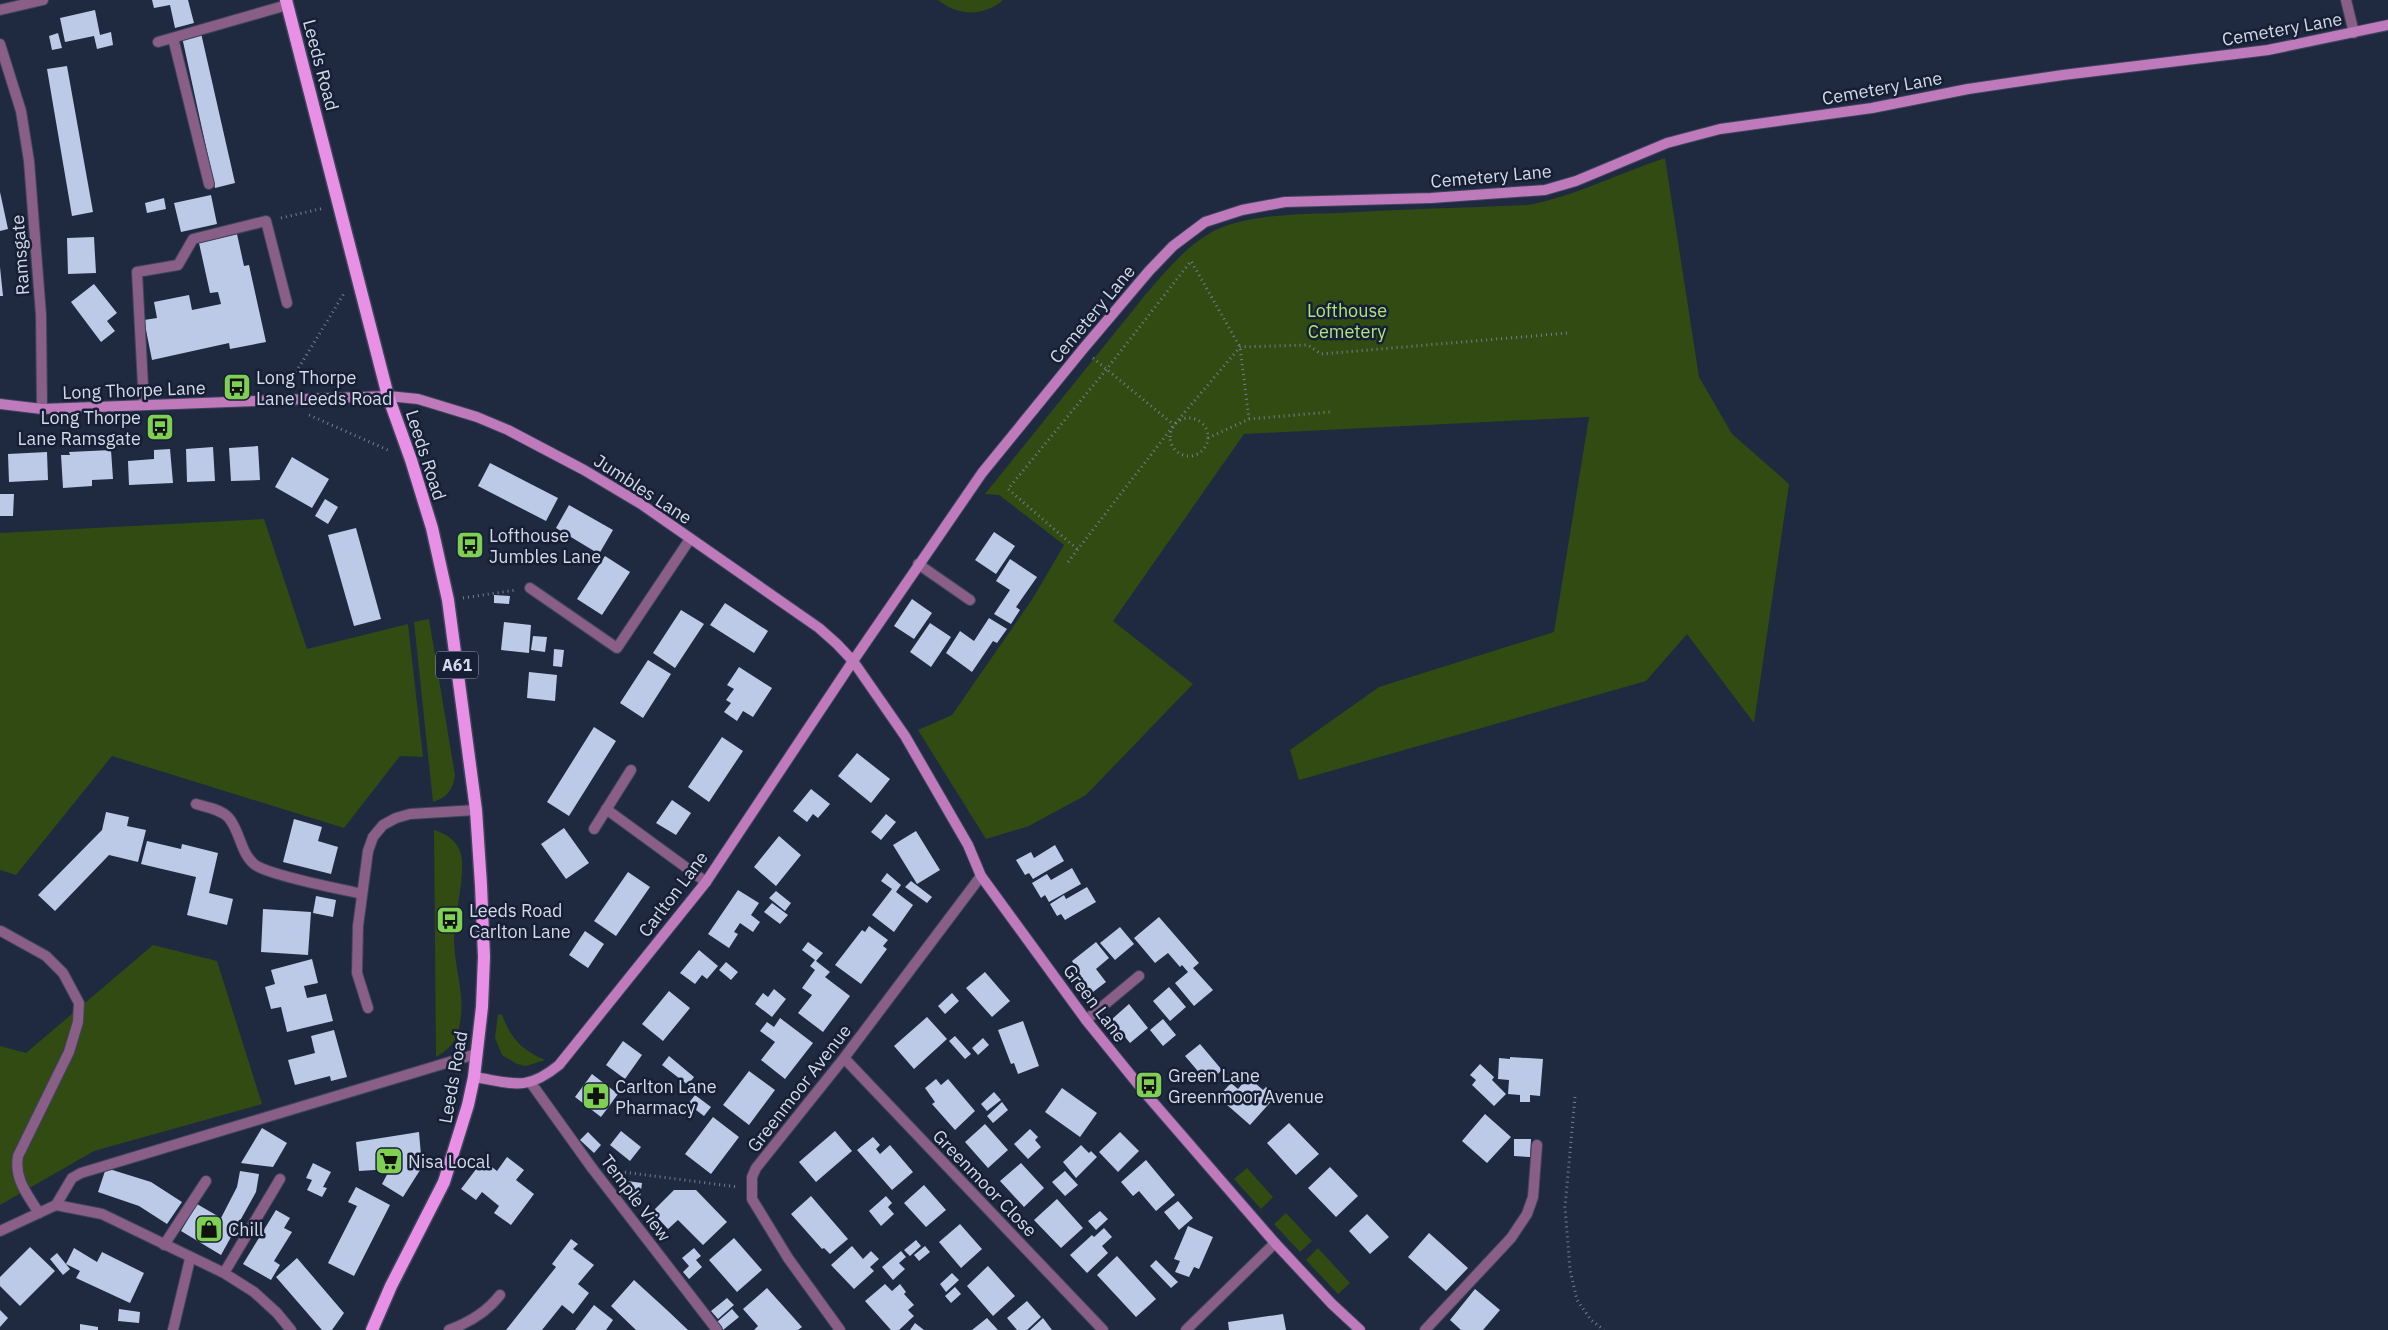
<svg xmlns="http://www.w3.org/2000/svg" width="2388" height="1330" font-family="'IBM Plex Sans',sans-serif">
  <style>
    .green { fill: #324b13 }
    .building { fill: #bccae7 }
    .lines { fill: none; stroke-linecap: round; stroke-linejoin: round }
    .lane-casing { stroke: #3c455b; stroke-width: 12 }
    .street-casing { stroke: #3c455b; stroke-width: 12 }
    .secondary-casing { stroke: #3c455b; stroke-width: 12 }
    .primary-casing { stroke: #3c455b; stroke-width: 15 }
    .path { stroke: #767e91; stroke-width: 3; stroke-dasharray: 1 4; stroke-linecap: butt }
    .lane { stroke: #895e87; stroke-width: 10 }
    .street { stroke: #895e87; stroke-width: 10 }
    .secondary { stroke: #bf7abc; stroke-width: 10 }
    .primary { stroke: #e890e5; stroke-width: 12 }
    .labels { text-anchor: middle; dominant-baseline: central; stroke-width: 5; stroke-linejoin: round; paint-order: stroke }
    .shield { fill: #161f35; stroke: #9aa2b3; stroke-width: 1 }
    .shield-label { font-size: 16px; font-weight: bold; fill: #d3dae9 }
    .street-label { font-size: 18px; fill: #d3dae9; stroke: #161f35 }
    .park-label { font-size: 18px; fill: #b1e579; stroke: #161f35 }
    .poi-label { font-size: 18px; fill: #d3dae9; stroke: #161f35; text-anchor: start }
  </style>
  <rect width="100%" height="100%" fill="#1f2940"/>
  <path class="green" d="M938 0H1003C984 17 957 16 938 0Z
    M1665 158 1699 377 1732 434 1789 484 1754 723 1687 634 1646 681 1299 780 1290 750 1379 687 1554 632 1589 417 1244 434 1113 621 1193 684 1086 795 1029 826 986 839 918 730 952 715 1033 598 1064 545 999 495 985 494 1146 294C1166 271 1185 247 1212 232 1246 214 1301 214 1339 213 1402 209 1465 208 1528 205 1576 196 1619 173 1665 158Z
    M264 519 307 649 408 624 423 757 400 756 344 828 112 756 16 875 0 870V533Z
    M429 619 455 776C453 790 446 798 433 802L414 622Z
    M434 830C446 834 455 839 460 851 467 869 455 913 454 934 453 970 468 995 458 1032 455 1044 446 1051 436 1057Z
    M153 945 217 961 262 1104 94 1151 0 1205V1046L26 1053Z
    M498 1014 502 1015C511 1038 521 1050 545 1060L526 1066 517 1064 502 1055 495 1038Z
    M1247 1168 1273 1197 1261 1209 1234 1179Z
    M1286 1213 1312 1241 1300 1252 1274 1224Z
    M1318 1248 1350 1283 1338 1294 1306 1260Z"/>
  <path class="building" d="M152 0H188L194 23 175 28 170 5 154 8Z
    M95 10 100 35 111 32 113 45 97 49 94 36 65 42 60 18Z
    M58 33 62 48 52 50 49 36Z
    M201 33 235 183 215 188 182 37Z
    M67 66 93 212 72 216 47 69Z
    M0 192 8 229 0 231Z
    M211 195 217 224 181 232 174 203Z
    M164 198 166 209 147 213 145 203Z
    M237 234 244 266 249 265 266 342 230 349 229 343 152 360 144 320 157 318 154 302 189 295 192 310 221 304 218 292 210 293 199 243Z
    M94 237 96 273 68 274 67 238Z
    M0 267 3 296H0Z
    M94 284 117 313 107 321 115 331 101 342 71 302Z
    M258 446 260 480 231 481 229 448Z
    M213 447 215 481 187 482 186 449Z
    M170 449 173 483 129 485 128 461 154 459V450Z
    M111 450 113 479 92 480V486L63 488 61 455H70L69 452Z
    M47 452 48 480 9 482 8 454Z
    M292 457 329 479 312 508 275 487Z
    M490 463 558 498 546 521 478 486Z
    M0 494H14L13 516H0Z
    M325 499 338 507 328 524 315 516Z
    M569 505 613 530 599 554 556 528Z
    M356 528 381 619 354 626 328 535Z
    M994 532 1015 546 996 574 975 560Z
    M605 556 630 572 602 615 577 599Z
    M1010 559 1037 577 1016 607 1020 610 1011 624 994 614 1010 590 996 581Z
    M494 595 510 596 509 604 494 603Z
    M912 599 932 613 914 639 894 626Z
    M725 603 768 631 754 653 710 625Z
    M681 610 704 624 675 668 653 653Z
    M989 618 1007 629 997 643 993 641 972 672 946 653 960 631 974 641Z
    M504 622 531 625 529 653 501 650Z
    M930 623 951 637 931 667 910 652Z
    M533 636 547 637 545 652 531 650Z
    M554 649 564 650 562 667 553 666Z
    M648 660 671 674 643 718 620 703Z
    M739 667 772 688 753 717 743 711 737 721 724 712 731 703 726 700 734 689 727 685Z
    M529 672 557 675 555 701 527 698Z
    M594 727 616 741 569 816 547 802Z
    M722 737 743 751 709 802 688 787Z
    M857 753 890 779 871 803 838 776Z
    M811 789 830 804 818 818 813 814 807 822 793 811Z
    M672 800 691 813 676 835 656 823Z
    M106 812 129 817 127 826 146 830 138 862 109 855 55 911 38 895 102 830Z
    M886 814 896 822 881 840 871 832Z
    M294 819 322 827 318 841 338 847 331 874 283 862Z
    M564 828 589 863 566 879 541 844Z
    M916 831 940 870 917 884 893 845Z
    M779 836 801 855 776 886 754 867Z
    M147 841 181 849 182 844 218 853 209 893 233 899 227 925 187 915 196 877 141 864Z
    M1055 845 1064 861 1033 879 1029 873 1025 875 1016 860 1031 852 1034 858Z
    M1072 868 1081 884 1049 902 1045 895 1041 898 1032 883 1047 874 1051 880Z
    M628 872 650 887 616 936 594 921Z
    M887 873 901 885 896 892 913 905 894 932 872 915 892 889 881 881Z
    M911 881 932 897 927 903 905 887Z
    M1087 887 1096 902 1065 920 1061 914 1057 916 1050 904 1064 895 1066 899Z
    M738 890 759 903 751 915 760 922 753 932 740 923 734 932 738 934 729 948 708 934Z
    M776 891 791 903 785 911 769 898Z
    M316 896 336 900 333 917 313 913Z
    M772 903 788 915 780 924 764 912Z
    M263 909 311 912 308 955 261 952Z
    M1159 917 1199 963 1193 968 1213 990 1194 1006 1175 983 1188 972 1182 965 1180 967 1168 953 1155 963 1134 938Z
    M869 926 888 940 883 946 887 949 861 984 835 965 862 930 865 932Z
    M1120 927 1134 944 1115 960 1100 943Z
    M585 931 604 944 588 968 569 955Z
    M808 942 823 953 816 961 830 972 825 977 850 996 823 1032 798 1013 812 995 802 988 815 970 810 966 815 960 802 950Z
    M1096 942 1109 958 1096 969 1106 982 1089 995 1072 972 1076 968 1072 961Z
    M699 950 718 966 707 979 702 975 695 984 680 973Z
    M312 959 318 983 304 986 307 998 326 994 333 1021 287 1032 281 1007 271 1009 265 987 275 984 271 970Z
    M726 962 738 972 731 980 719 970Z
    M985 972 1010 1001 992 1017 966 988Z
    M1169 987 1186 1007 1170 1021 1153 1001Z
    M774 989 786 999 772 1017 755 1004 763 993 768 997Z
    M669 991 690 1008 663 1041 642 1024Z
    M952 993 959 1001 945 1014 938 1006Z
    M1129 1004 1148 1028 1130 1043 1111 1020Z
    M927 1017 947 1039 914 1069 894 1046Z
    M780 1018 813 1043 785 1079 761 1060 775 1042 760 1031 767 1022 774 1027Z
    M1163 1019 1176 1035 1163 1046 1150 1030Z
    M1023 1021 1039 1066 1018 1074 1014 1063 1011 1064 998 1030Z
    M334 1030 347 1077 331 1081 330 1076 295 1085 288 1060 315 1053 311 1036Z
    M955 1036 971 1054 965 1059 949 1041Z
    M983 1038 989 1045 978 1055 972 1048Z
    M623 1041 642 1055 625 1079 606 1065Z
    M1200 1044 1222 1070 1208 1083 1185 1056Z
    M669 1056 694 1077 688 1085 662 1065Z
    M1510 1057 1543 1059 1540 1096 1530 1095V1102H1520V1095L1508 1094 1509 1080 1498 1079 1499 1058 1510 1059Z
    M1480 1064 1494 1077 1492 1080 1506 1094 1494 1106 1472 1085 1476 1080 1470 1075Z
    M749 1071 775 1090 749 1125 723 1105Z
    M592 1074 618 1094 601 1117 575 1097Z
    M1248 1077 1263 1090 1266 1087 1276 1096 1250 1125 1218 1097 1231 1083 1238 1089Z
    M936 1079 941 1085 948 1079 975 1111 955 1130 932 1104 935 1102 925 1088Z
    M1062 1088 1097 1113 1080 1137 1045 1112Z
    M994 1092 1001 1100 987 1111 981 1104Z
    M695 1095 711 1107 704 1116 688 1104Z
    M1002 1102 1008 1110 993 1123 987 1116Z
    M1485 1114 1511 1137 1487 1163 1462 1141Z
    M713 1117 739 1137 711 1174 685 1154Z
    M1289 1123 1319 1154 1296 1175 1267 1143Z
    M985 1124 1008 1150 988 1168 965 1142Z
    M262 1128 287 1143 273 1167 241 1163Z
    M1030 1129 1038 1137 1035 1140 1041 1147 1028 1159 1014 1144Z
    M621 1131 641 1147 630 1161 610 1145Z
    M835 1131 852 1151 816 1182 799 1162Z
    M419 1132 422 1167 403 1197 382 1184 390 1169 359 1171 356 1142Z
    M588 1132 601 1145 594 1153 580 1140Z
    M1120 1132 1139 1151 1118 1172 1099 1152Z
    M873 1137 880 1145 876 1149 880 1154 890 1145 913 1172 892 1190 857 1150Z
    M1514 1139H1531L1530 1157 1514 1156Z
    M1081 1145 1089 1153 1091 1151 1097 1157 1076 1178 1063 1162Z
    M507 1157 524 1170 516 1180 534 1194 511 1225 494 1213 499 1206 482 1192 476 1200 461 1189 483 1160 497 1171Z
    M1146 1160 1175 1195 1156 1211 1139 1191 1133 1196 1121 1182Z
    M313 1163 331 1172 323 1187 327 1188 322 1197 307 1190 312 1180 306 1178Z
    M1021 1163 1044 1188 1024 1207 1000 1181Z
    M1330 1167 1358 1196 1336 1217 1308 1188Z
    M106 1168 151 1182 182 1202 167 1224 139 1206 98 1192Z
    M240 1171 259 1174 256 1192 221 1255 181 1231 197 1204 221 1218 237 1187Z
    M1065 1171 1078 1185 1065 1196 1052 1182Z
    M620 1180 642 1183 640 1197 618 1194Z
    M924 1185 946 1210 926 1227 904 1203Z
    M356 1187 390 1205 354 1276 328 1263 357 1206 348 1202Z
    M674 1190H696L727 1222 703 1245 678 1220 668 1229 652 1212Z
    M811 1196 848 1239 830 1254 824 1248 822 1249 791 1214Z
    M886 1196 892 1203 888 1207 894 1214 881 1226 869 1211Z
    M1057 1199 1083 1228 1061 1248 1034 1220Z
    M1178 1201 1193 1218 1179 1230 1164 1212Z
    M276 1210 290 1218 284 1228 292 1232 274 1261 280 1265 271 1280 243 1264Z
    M1100 1211 1108 1219 1096 1230 1088 1221Z
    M1367 1214 1389 1237 1370 1254 1349 1231Z
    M960 1224 982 1249 961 1268 939 1242Z
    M1188 1226 1213 1237 1199 1269 1194 1267 1189 1277 1175 1272 1180 1261 1174 1259Z
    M1104 1228 1112 1237 1102 1246 1108 1253 1087 1273 1070 1255 1092 1235 1094 1237Z
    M1429 1233 1468 1268 1446 1291 1408 1257Z
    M734 1238 762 1270 737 1292 709 1260Z
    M571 1239 578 1244 573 1249 594 1265 578 1284 589 1293 573 1314 562 1305 542 1330H506L556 1267 552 1264Z
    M916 1240 921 1246 910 1256 904 1250Z
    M852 1246 863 1259 871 1251 879 1259 870 1267 874 1271 854 1289 831 1265Z
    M925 1246 930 1252 919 1261 914 1255Z
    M30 1247 55 1271 20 1306 0 1286V1277Z
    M74 1248 97 1262 102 1252 144 1273 130 1303 76 1278 80 1271 66 1264Z
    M694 1248 701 1256 696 1260 702 1267 689 1279 683 1272 689 1266 682 1258Z
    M901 1251 906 1257 899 1263 905 1269 893 1280 882 1267Z
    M57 1253 70 1269 63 1275 50 1259Z
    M1117 1256 1156 1299 1136 1317 1097 1275Z
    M297 1258 344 1313 332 1330H322L276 1277Z
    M1156 1260 1178 1282 1171 1288 1150 1266Z
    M988 1266 1015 1296 993 1316 967 1286Z
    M952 1273 959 1280 946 1292 940 1284Z
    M634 1280 668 1311 688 1330H636L611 1306Z
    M885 1284 892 1291 900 1284 906 1292 904 1294 914 1305 908 1310 914 1316 899 1330H891L865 1301Z
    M955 1287 961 1294 951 1303 945 1296Z
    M767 1288 802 1327 798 1330H754L758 1326 743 1309Z
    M1475 1289 1500 1310 1483 1330H1461L1450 1320Z
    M727 1298 734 1305 718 1319 711 1311Z
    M1027 1301 1041 1317 1027 1330H1017L1007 1318Z
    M594 1305 613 1320 606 1330H575Z
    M119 1309 140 1312 139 1323 118 1321Z
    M732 1309 739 1317 723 1330 717 1322Z
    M0 1310 8 1318 0 1327Z
    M1283 1314 1286 1330H1229L1228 1322Z
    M987 1318 998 1330H972Z
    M1043 1318 1052 1330H1030Z
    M915 1323 924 1330H910Z
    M80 1324 98 1327V1330H80Z"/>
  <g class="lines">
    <g class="lane-casing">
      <path id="lane" d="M2346 0 2354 33
        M173 38 209 184
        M158 42 287 5
        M144 405 137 272 178 265 193 239 266 221 287 303
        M196 804C206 807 220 809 228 817 240 830 240 852 254 864 267 875 341 889 362 894
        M1 931 46 956 63 973 79 1003 78 1022 69 1052 18 1156C14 1179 27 1194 39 1213
        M592 1168 717 1330
        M56 1205 72 1178 81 1173 476 1054
        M164 1245 206 1181
        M173 1330 190 1259
        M449 1330C468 1323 487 1312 500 1295
        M1425 1330 1511 1238 1527 1214 1533 1197 1537 1145"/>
    </g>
    <g class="street-casing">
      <path id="street" d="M0 10 43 0
        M0 44 21 111 29 161 41 315 42 409
        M918 564 970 600
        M530 588 617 648 690 539
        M606 809 706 882
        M594 829 631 770
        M368 1008 357 973 358 926 368 851 373 837 383 825 396 818 410 814 476 810
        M1086 1020 1139 976
        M844 1058 1103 1330
        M531 1083 592 1168
        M0 1231 56 1205 102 1214 224 1273 254 1292 277 1313 291 1330
        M224 1273 280 1179
        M840 1330 788 1258 752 1199V1177L756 1168 844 1058 981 876
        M1186 1330 1275 1243"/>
    </g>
    <g class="secondary-casing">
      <path id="secondary" d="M0 404 42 409 388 396 418 399 477 417 508 430 584 470 641 504 819 628 837 644 853 661 905 736 968 845 981 876 1086 1020 1146 1094 1275 1243 1332 1304 1360 1330
        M474 1077C513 1083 526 1092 559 1065L706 882 853 661 982 473 1083 349 1149 271 1173 246 1205 222 1242 210 1285 202 1431 198 1545 190 1576 181 1667 143 1720 129 1872 108 1968 89 2063 75 2268 50 2388 25"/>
    </g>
    <g class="primary-casing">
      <path id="primary" d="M286 0 388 396 411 460 432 528 448 600 476 810 481 885 484 957 482 1007 474 1077 468 1105 444 1182 391 1286 372 1330"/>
    </g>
    <path class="path" d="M281 218 324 208
      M1093 358 1174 425
      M288 385 345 292
      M309 415 390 451
      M1170 437a19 19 0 1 1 38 0a19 19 0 1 1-38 0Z
      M1208 438 1249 419 1330 412
      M1077 549 1008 489 1106 370 1191 261 1240 347 1249 419
      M1068 562 1174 425 1240 347 1308 345 1321 354 1568 333
      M463 598 516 590
      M1575 1097 1565 1207 1570 1270 1577 1300 1591 1320 1604 1330
      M615 1171 738 1187"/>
    <use href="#lane" class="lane"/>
    <use href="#street" class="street"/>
    <use href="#secondary" class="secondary"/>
    <use href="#primary" class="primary"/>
  </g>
  <defs>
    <g id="bus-square" transform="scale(1.4375)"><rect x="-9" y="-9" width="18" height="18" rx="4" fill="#7fd052" stroke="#161f35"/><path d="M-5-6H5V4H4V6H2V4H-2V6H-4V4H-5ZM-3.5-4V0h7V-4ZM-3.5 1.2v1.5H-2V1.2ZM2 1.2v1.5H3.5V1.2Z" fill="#111"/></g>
    <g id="pharmacy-square" transform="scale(1.4375)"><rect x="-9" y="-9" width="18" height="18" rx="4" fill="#7fd052" stroke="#161f35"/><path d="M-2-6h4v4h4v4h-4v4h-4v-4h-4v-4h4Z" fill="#111"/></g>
    <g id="supermarket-square" transform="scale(1.4375)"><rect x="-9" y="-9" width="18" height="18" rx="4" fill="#7fd052" stroke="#161f35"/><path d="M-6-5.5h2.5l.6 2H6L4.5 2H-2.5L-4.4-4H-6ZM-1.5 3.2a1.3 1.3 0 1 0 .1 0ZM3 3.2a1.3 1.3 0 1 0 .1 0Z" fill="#111"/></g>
    <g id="shop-square" transform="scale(1.4375)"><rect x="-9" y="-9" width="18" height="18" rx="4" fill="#7fd052" stroke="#161f35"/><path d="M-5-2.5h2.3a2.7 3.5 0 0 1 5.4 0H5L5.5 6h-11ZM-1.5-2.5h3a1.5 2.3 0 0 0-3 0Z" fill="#111"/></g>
  </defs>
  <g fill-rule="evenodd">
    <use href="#bus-square" x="237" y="387"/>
    <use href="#bus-square" x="160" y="427"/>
    <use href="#bus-square" x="470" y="545"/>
    <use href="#bus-square" x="450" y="920"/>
    <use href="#bus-square" x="1149" y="1085"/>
    <use href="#pharmacy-square" x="596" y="1096"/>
    <use href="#supermarket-square" x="389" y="1161"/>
    <use href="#shop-square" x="209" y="1229"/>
  </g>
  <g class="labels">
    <rect class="shield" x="436" y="651.5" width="42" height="27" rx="4"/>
    <g class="shield-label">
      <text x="457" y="665">A61</text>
    </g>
    <g class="street-label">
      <text transform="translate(2282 29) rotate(-10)">Cemetery Lane</text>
      <text transform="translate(321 65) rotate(75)">Leeds Road</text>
      <text transform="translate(1882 88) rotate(-10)">Cemetery Lane</text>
      <text transform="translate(1491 176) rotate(-5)">Cemetery Lane</text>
      <text transform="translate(20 255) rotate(-94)">Ramsgate</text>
      <text transform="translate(1092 314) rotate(-50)">Cemetery Lane</text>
      <text transform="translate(134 390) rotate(-2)">Long Thorpe Lane</text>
      <text transform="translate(426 455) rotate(72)">Leeds Road</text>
      <text transform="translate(643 489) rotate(33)">Jumbles Lane</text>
      <text transform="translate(673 894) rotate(-53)">Carlton Lane</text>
      <text transform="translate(1095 1003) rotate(53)">Green Lane</text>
      <text transform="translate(453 1077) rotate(-80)">Leeds Road</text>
      <text transform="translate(799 1088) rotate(-52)">Greenmoor Avenue</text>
      <text transform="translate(985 1183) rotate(46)">Greenmoor Close</text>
      <text transform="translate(636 1198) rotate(53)">Temple View</text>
    </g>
    <g class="park-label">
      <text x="1347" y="310">Lofthouse<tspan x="1347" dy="21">Cemetery</tspan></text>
    </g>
    <g class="poi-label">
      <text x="256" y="377">Long Thorpe<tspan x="256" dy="21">Lane Leeds Road</tspan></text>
      <text x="141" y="417" text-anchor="end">Long Thorpe<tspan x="141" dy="21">Lane Ramsgate</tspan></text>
      <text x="489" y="535">Lofthouse<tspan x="489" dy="21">Jumbles Lane</tspan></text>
      <text x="469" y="910">Leeds Road<tspan x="469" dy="21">Carlton Lane</tspan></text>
      <text x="1168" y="1075">Green Lane<tspan x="1168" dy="21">Greenmoor Avenue</tspan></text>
      <text x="615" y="1086">Carlton Lane<tspan x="615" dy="21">Pharmacy</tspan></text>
      <text x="408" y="1161">Nisa Local</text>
      <text x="228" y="1229">Chill</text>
    </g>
  </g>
</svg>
